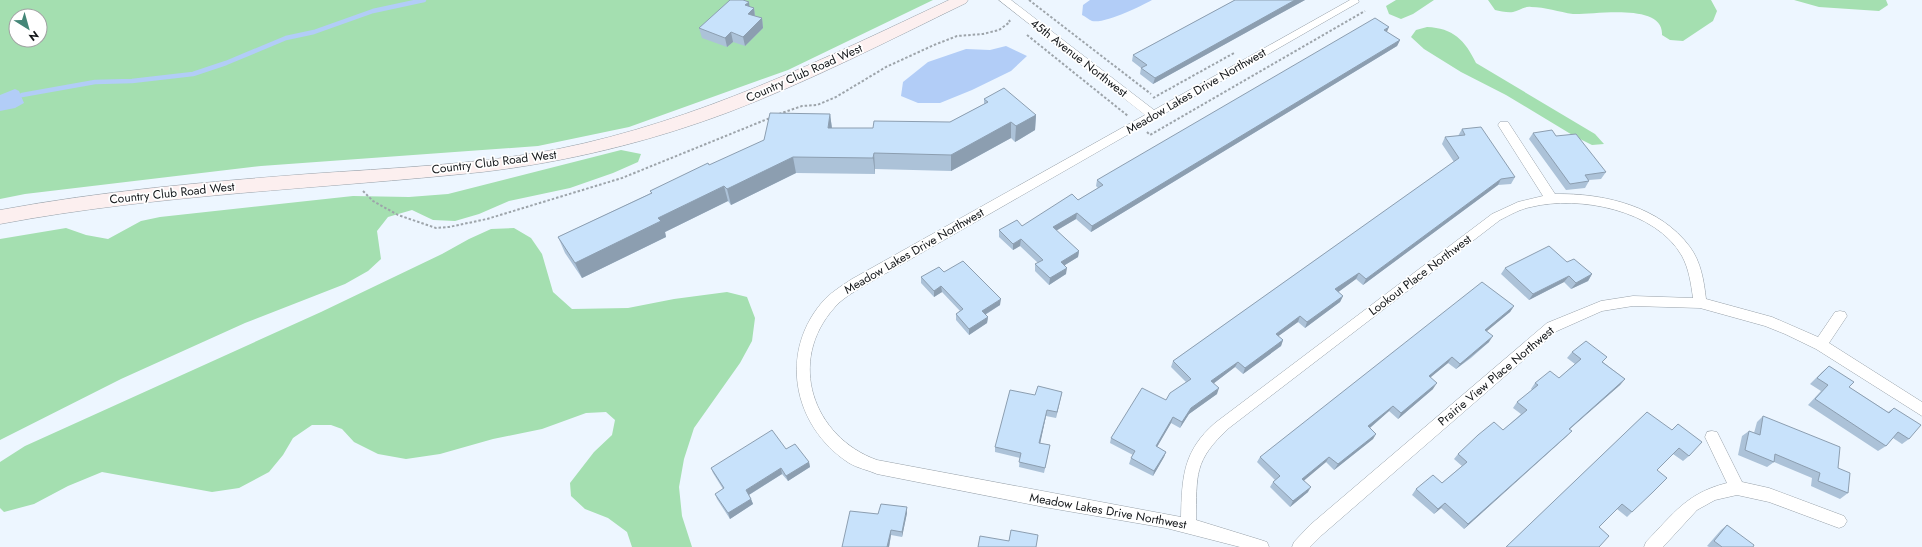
<svg xmlns="http://www.w3.org/2000/svg" width="1922" height="547" font-family="Jost,sans-serif">
  <style>
    .green { fill: #a4dfb0; fill-rule: evenodd }
    .water { fill: #b2cdf7 }
    .lines { fill: none; stroke-linecap: round; stroke-linejoin: round }
    .stream { stroke: #b2cdf7; stroke-width: 4.5 }
    .minor-casing { stroke: #98a1a9; stroke-width: 1 }
    .secondary-casing { stroke: #98a1a9; stroke-width: 1 }
    .path { stroke: #9da4aa; stroke-width: 2; stroke-dasharray: 2.5 2; stroke-linecap: butt }
    .minor { fill: #fff; fill-rule: evenodd }
    .secondary { fill: #fcefef; fill-rule: evenodd }
    .wall { fill: #acc2d8 }
    .shaded-wall { fill: #8c9eb0 }
    .building { fill: #c8e2fb; stroke: #8c9eb0 }
    .labels { text-anchor: middle; dominant-baseline: central; stroke-width: 3.5; stroke-linejoin: round; paint-order: stroke }
    .street-label { font-size: 12px; fill: #131619; stroke: #fff }
  </style>
  <rect width="100%" height="100%" fill="#edf6ff"/>
  <path class="green" d="M0 0H933L788 70 629 127 538 146 261 166 25 194 0 199ZM16 16H40V40H16Z
    M1396 0H1434L1413 14 1401 19 1389 14 1386 6Z
    M1488 0H1711L1717 11 1713 21 1683 41 1670 40 1662 35C1664 2 1593 15 1573 14 1559 12 1545 7 1531 7 1525 6 1519 11 1513 12 1508 13 1500 11 1495 10Z
    M1794 0H1886L1888 5 1879 11 1819 7Z
    M1427 27C1453 28 1465 40 1476 63L1595 134 1604 144 1592 145 1574 136 1506 95 1461 72 1424 49 1411 37 1416 30Z
    M621 150 641 154 638 162 613 173 570 188 509 201 479 214 455 221 433 220 412 210 388 217 377 231 381 259 368 271 345 284 245 323 121 379 0 440V239L66 228 86 235 108 239 141 221 160 217 353 196 409 197 448 194Z
    M514 228 531 238 542 254 553 292 572 309 628 308 674 299 727 292 747 297 755 318 752 341 740 363 694 428 684 459 679 487 682 516 692 547H632L627 532 608 518 585 509 571 496 570 483 594 452 612 435 615 420 606 412 586 413 542 429 493 439 440 454 406 459 378 454 354 442 342 429 331 425H312L293 438 283 455 269 472 239 488 212 492 102 472 68 486 34 504 4 512 0 508V462L25 446 321 312 442 254 469 239 491 229Z"/>
  <path class="water" d="M1090 0H1152C1141 6 1105 24 1092 21 1089 20 1085 16 1082 15L1083 5Z
    M1006 46 1027 56 1011 71 972 90 940 103H918L901 96 903 82 928 62 966 49 990 50Z
    M15 89 19 91 24 103 15 108 0 111V95Z"/>
  <g class="lines">
    <path class="stream" d="M22 95 95 82 132 81 193 74 226 63 286 38 314 32 373 11 424 0"/>
    <g class="minor-casing">
      <path id="minor" d="M999 0H1011L1154 110 1350 0H1358L1359 2 862 287C852 293 842 299 835 307 786 361 813 437 877 460L1181 517C1182 477 1183 451 1215 423L1492 214 1518 202 1543 196 1498 125 1500 122H1508L1555 194C1603 193 1660 206 1690 247 1701 262 1704 281 1706 299L1772 317 1818 337 1835 312 1840 311 1845 312 1847 316 1829 343 1922 402V416L1816 349 1785 334 1765 326 1700 308 1633 306 1602 311 1557 331 1322 535 1310 547H1292L1294 542 1310 525 1547 323 1601 301 1633 296 1693 298C1691 284 1689 269 1682 256 1656 210 1579 195 1531 207 1520 209 1510 215 1500 220L1229 428C1193 461 1197 475 1196 520L1261 540 1267 542 1269 547H1240L1166 528 1044 507 877 474C868 470 857 468 849 463 792 426 778 350 825 299 833 291 843 285 852 279L1145 115Z
        M1712 431 1717 432 1742 482 1769 488 1844 516 1847 521 1844 526 1839 528 1769 502 1737 495 1715 500 1697 510 1663 547H1644L1646 542C1674 513 1687 493 1727 483L1705 437 1707 432Z"/>
    </g>
    <g class="secondary-casing">
      <path id="secondary" d="M949 0H968L966 3C888 41 810 81 729 112 649 142 567 162 482 172 321 189 159 194 0 224V210C102 191 205 182 308 174 391 168 476 165 558 149 697 121 822 60 949 0Z"/>
    </g>
    <path class="path" d="M1029 0 1151 94
      M1027 35 1128 116
      M1153 98 1234 53
      M779 114 802 106 817 105 836 97 886 67 934 45 957 36 983 34 999 30 1010 22 1009 20
      M1147 132 1150 135 1365 11
      M363 191 373 201 398 215 436 228 449 227 487 219 622 178 770 118"/>
    <use href="#minor" class="minor"/>
    <use href="#secondary" class="secondary"/>
  </g>
  <path class="wall" d="M1235 0H1305L1153 84 1140 74 1141 68 1132 61 1133 55Z
    M750 7 754 8 755 16 762 18 763 28 745 46 733 42 727 47 702 38 699 28Z
    M1387 32 1400 40 1397 46 1091 232 1076 219 1056 231 1079 251 1078 257 1065 265 1066 274 1049 285 1035 271V264L1038 263 1020 246 1013 250 999 237V230L1022 226 1078 200 1098 188 1096 186 1097 180Z
    M984 99 1036 115 1035 130 1015 142 1011 138 951 171 875 169V174L796 173 731 205 728 201 665 232 666 237 582 278 565 253 558 237 651 193 650 191 830 114 832 128H873L950 122 984 104Z
    M1462 129 1515 177 1511 184 1498 185 1363 285 1356 279 1338 292 1343 296 1340 302 1305 328 1298 322 1278 336 1283 340 1281 346 1243 374 1235 367 1214 383 1217 394 1189 414 1180 428 1171 423 1157 447 1166 452 1164 457 1153 476 1129 464 1131 458 1133 455 1110 443 1111 438 1166 400 1186 382 1171 367 1173 361 1454 162 1442 144 1445 137 1458 136Z
    M1533 133 1556 136 1606 172 1601 179 1589 180V181L1585 188 1566 190 1529 139Z
    M1567 262 1592 274 1588 281 1571 289 1564 282 1529 300 1501 274 1505 268Z
    M944 272 1000 305 985 315 988 317 987 323 969 335 956 320V314L960 311 942 292 934 297 921 283V277Z
    M1514 306 1510 312 1486 331 1489 342 1471 358 1456 369 1448 363 1430 377 1433 389 1413 406 1398 419 1389 411 1370 428 1376 434 1373 439 1334 470 1326 462 1304 480 1308 492 1290 507 1270 487 1273 482 1275 480 1257 462 1260 457Z
    M1572 352 1603 362 1625 379 1620 385 1570 429 1567 436 1464 529 1441 508 1434 514 1412 495 1416 489 1442 483 1462 466 1454 459 1458 454 1503 430 1521 414 1513 408 1517 402 1532 390 1531 389 1535 383 1559 378 1575 364 1567 358Z
    M1829 366 1849 387 1888 412 1894 408 1909 439 1902 444 1893 438 1886 446 1878 451 1808 405 1821 391 1810 384 1822 372Z
    M1062 392 1056 418 1046 416 1040 443 1049 451 1044 473 1019 467 1020 458 995 452V447L1035 395Z
    M1647 412 1689 456 1683 461 1673 454 1657 470 1632 512 1627 517 1617 509 1506 547Z
    M1763 416 1838 468 1848 493 1840 499 1811 486 1812 478 1774 462 1767 467 1738 455 1742 436 1749 431 1754 433 1757 422Z
    M786 449 809 462 810 467 788 481 782 474 749 495 751 499 753 504 730 519 717 499 715 494 723 489 713 473 711 468Z
    M907 513 902 537 891 535 889 547H842L878 514Z
    M1727 525 1753 547H1709L1707 546 1721 530Z"/>
  <path class="shaded-wall" d="M1295 0H1305L1153 84 1155 78Z
    M749 2 750 11 745 5Z
    M754 8 755 18 748 14Z
    M762 18 763 28 745 46 743 37Z
    M1389 27 1386 34 1384 30Z
    M731 32 733 42 727 47 725 38Z
    M1400 40 1397 46 1091 232 1092 226Z
    M830 114 832 129 828 128Z
    M1036 115 1035 130 1015 142 1016 126Z
    M1011 122V138L951 171V155Z
    M874 153 875 169V174L873 158Z
    M793 157 796 173 731 205 727 189Z
    M1501 179 1498 185 1363 285 1366 279Z
    M724 186 728 201 665 232 666 237 582 278 575 263 658 218Z
    M1077 213 1076 219 1052 233 1053 227Z
    M1021 239 1020 246 1013 250V244Z
    M1079 251 1078 257 1060 268 1061 262Z
    M1067 268 1066 274 1049 285 1050 278Z
    M1359 273 1356 279 1333 296 1335 289Z
    M1592 274 1588 281 1571 289 1576 283Z
    M1569 276 1564 282 1529 300 1533 294Z
    M941 286 942 292 934 297V291Z
    M1343 296 1340 302 1305 328 1307 322Z
    M1001 299 1000 305 981 317 982 311Z
    M1514 306 1510 312 1481 336 1485 330Z
    M1300 316 1298 322 1273 340 1276 334Z
    M988 317 987 323 969 335V329Z
    M1493 336 1489 342 1456 369 1460 364Z
    M1283 340 1281 346 1243 374 1245 368Z
    M1452 357 1448 363 1425 382 1429 376Z
    M1238 362 1235 367 1209 387 1211 381Z
    M1625 379 1620 385 1564 434 1569 429Z
    M1437 383 1433 389 1398 419 1401 413Z
    M1219 388 1217 394 1189 414 1180 428 1182 422 1191 408Z
    M1062 392 1061 397 1056 418 1057 412Z
    M1393 406 1389 411 1365 432 1368 426Z
    M1047 410 1046 416 1039 449V443Z
    M1173 417 1171 423 1154 452 1156 446Z
    M1572 431 1567 436 1464 529 1468 524Z
    M1376 434 1373 439 1334 470 1338 464Z
    M1166 452 1164 457 1153 476 1154 471Z
    M1329 457 1326 462 1300 484 1302 479Z
    M809 462 810 467 788 481 786 476Z
    M781 468 782 474 747 496 746 490Z
    M1311 487 1308 492 1290 507 1293 501Z
    M751 499 753 504 730 519 728 513Z
    M1445 503 1441 508 1434 514 1438 509Z
    M907 507V513L902 537V532Z
    M891 530V535L889 547H887Z"/>
  <path class="building" d="M730 0H743L749 2 745 5 754 8 748 14 762 18 743 37 731 32 725 38 699 28Z
    M1235 0H1295L1155 78 1141 68 1147 65 1133 55Z
    M1375 18 1389 27 1384 30 1400 40 1092 226 1077 213 1053 227 1079 251 1061 262 1067 268 1050 278 1035 264 1043 260 1021 239 1013 244 999 230 1017 220 1022 226 1072 194 1078 200 1103 185 1097 180Z
    M1004 88 1036 115 1016 126 1011 122 951 155 874 153 873 158 793 157 727 189 724 186 658 218 661 221 575 263 558 237 652 193 650 191 708 163 709 165 764 140 770 113 830 114 828 128H873L874 121 950 122 988 102 984 99Z
    M1481 127 1515 177 1501 179 1366 279 1359 273 1335 289 1343 296 1307 322 1300 316 1276 334 1283 340 1245 368 1238 362 1211 381 1219 388 1191 408 1182 422 1173 417 1156 446 1166 452 1154 471 1131 458 1135 451 1111 438 1142 388 1166 400 1170 393 1191 379 1173 361 1459 158 1445 137 1465 135 1462 129Z
    M1552 130 1556 136 1576 134 1606 172 1585 175 1589 181 1570 184 1533 133Z
    M1549 246 1567 262 1574 259 1592 274 1576 283 1569 276 1533 294 1505 268Z
    M963 261 1001 299 982 311 988 317 969 329 956 314 963 309 941 286 934 291 921 277 939 267 944 272Z
    M1482 282 1514 306 1485 330 1493 336 1460 364 1452 357 1429 376 1437 383 1401 413 1393 406 1368 426 1376 434 1338 464 1329 457 1302 479 1311 487 1293 501 1273 482 1280 476 1260 457Z
    M1586 341 1607 357 1602 362 1625 379 1569 429 1572 431 1468 524 1445 503 1438 509 1416 489 1433 475 1442 483 1467 462 1458 454 1478 435 1494 422 1503 430 1527 410 1517 402 1538 385 1535 383 1550 371 1559 378 1581 359 1572 352Z
    M1829 366 1854 382 1849 387 1889 413 1894 408 1921 425 1909 439 1898 432 1886 446 1815 399 1828 385 1817 378Z
    M1038 386 1062 392 1057 412 1047 410 1039 443 1050 445 1045 468 1019 462 1021 453 995 447 1010 390 1035 395Z
    M1647 412 1672 430 1678 424 1702 442 1689 456 1679 448 1657 470 1667 478 1653 492 1632 512 1622 504 1599 527 1609 536 1599 547H1506Z
    M1763 416 1840 447 1838 468 1850 473 1848 493 1818 481 1820 473 1775 454 1774 462 1745 450 1749 431 1760 435Z
    M772 430 786 449 795 444 809 462 786 476 781 468 746 490 751 499 728 513 715 494 724 488 711 468Z
    M881 504 907 507 902 532 891 530 887 547H842L850 511 878 514Z
    M1727 525 1754 545 1753 547H1722L1714 541Z
    M1011 530 1038 535 1036 547H978L980 536 1009 541Z"/>
  <g class="labels">
    <g class="street-label">
      <text transform="translate(1079 58) rotate(38)">45th Avenue Northwest</text>
      <text transform="translate(804 73) rotate(-24)">Country Club Road West</text>
      <text transform="translate(1196 91) rotate(-30)">Meadow Lakes Drive Northwest</text>
      <text transform="translate(494 162) rotate(-7)">Country Club Road West</text>
      <text transform="translate(172 193) rotate(-6)">Country Club Road West</text>
      <text transform="translate(914 251) rotate(-30)">Meadow Lakes Drive Northwest</text>
      <text transform="translate(1420 275) rotate(-37)">Lookout Place Northwest</text>
      <text transform="translate(1496 376) rotate(-40)">Prairie View Place Northwest</text>
      <text transform="translate(1108 511) rotate(10)">Meadow Lakes Drive Northwest</text>
    </g>
  </g>
  <g transform="translate(28 28) rotate(143)"><circle r="19" fill="#ffffff" stroke="#a1a2a3"/>
  <path d="M0-3L7 15L0 10L-7 15Z" fill="#448677"/>
  <text y="-6" font-size="11" font-weight="bold" text-anchor="middle" fill="#131619">N</text>
  </g>
</svg>
